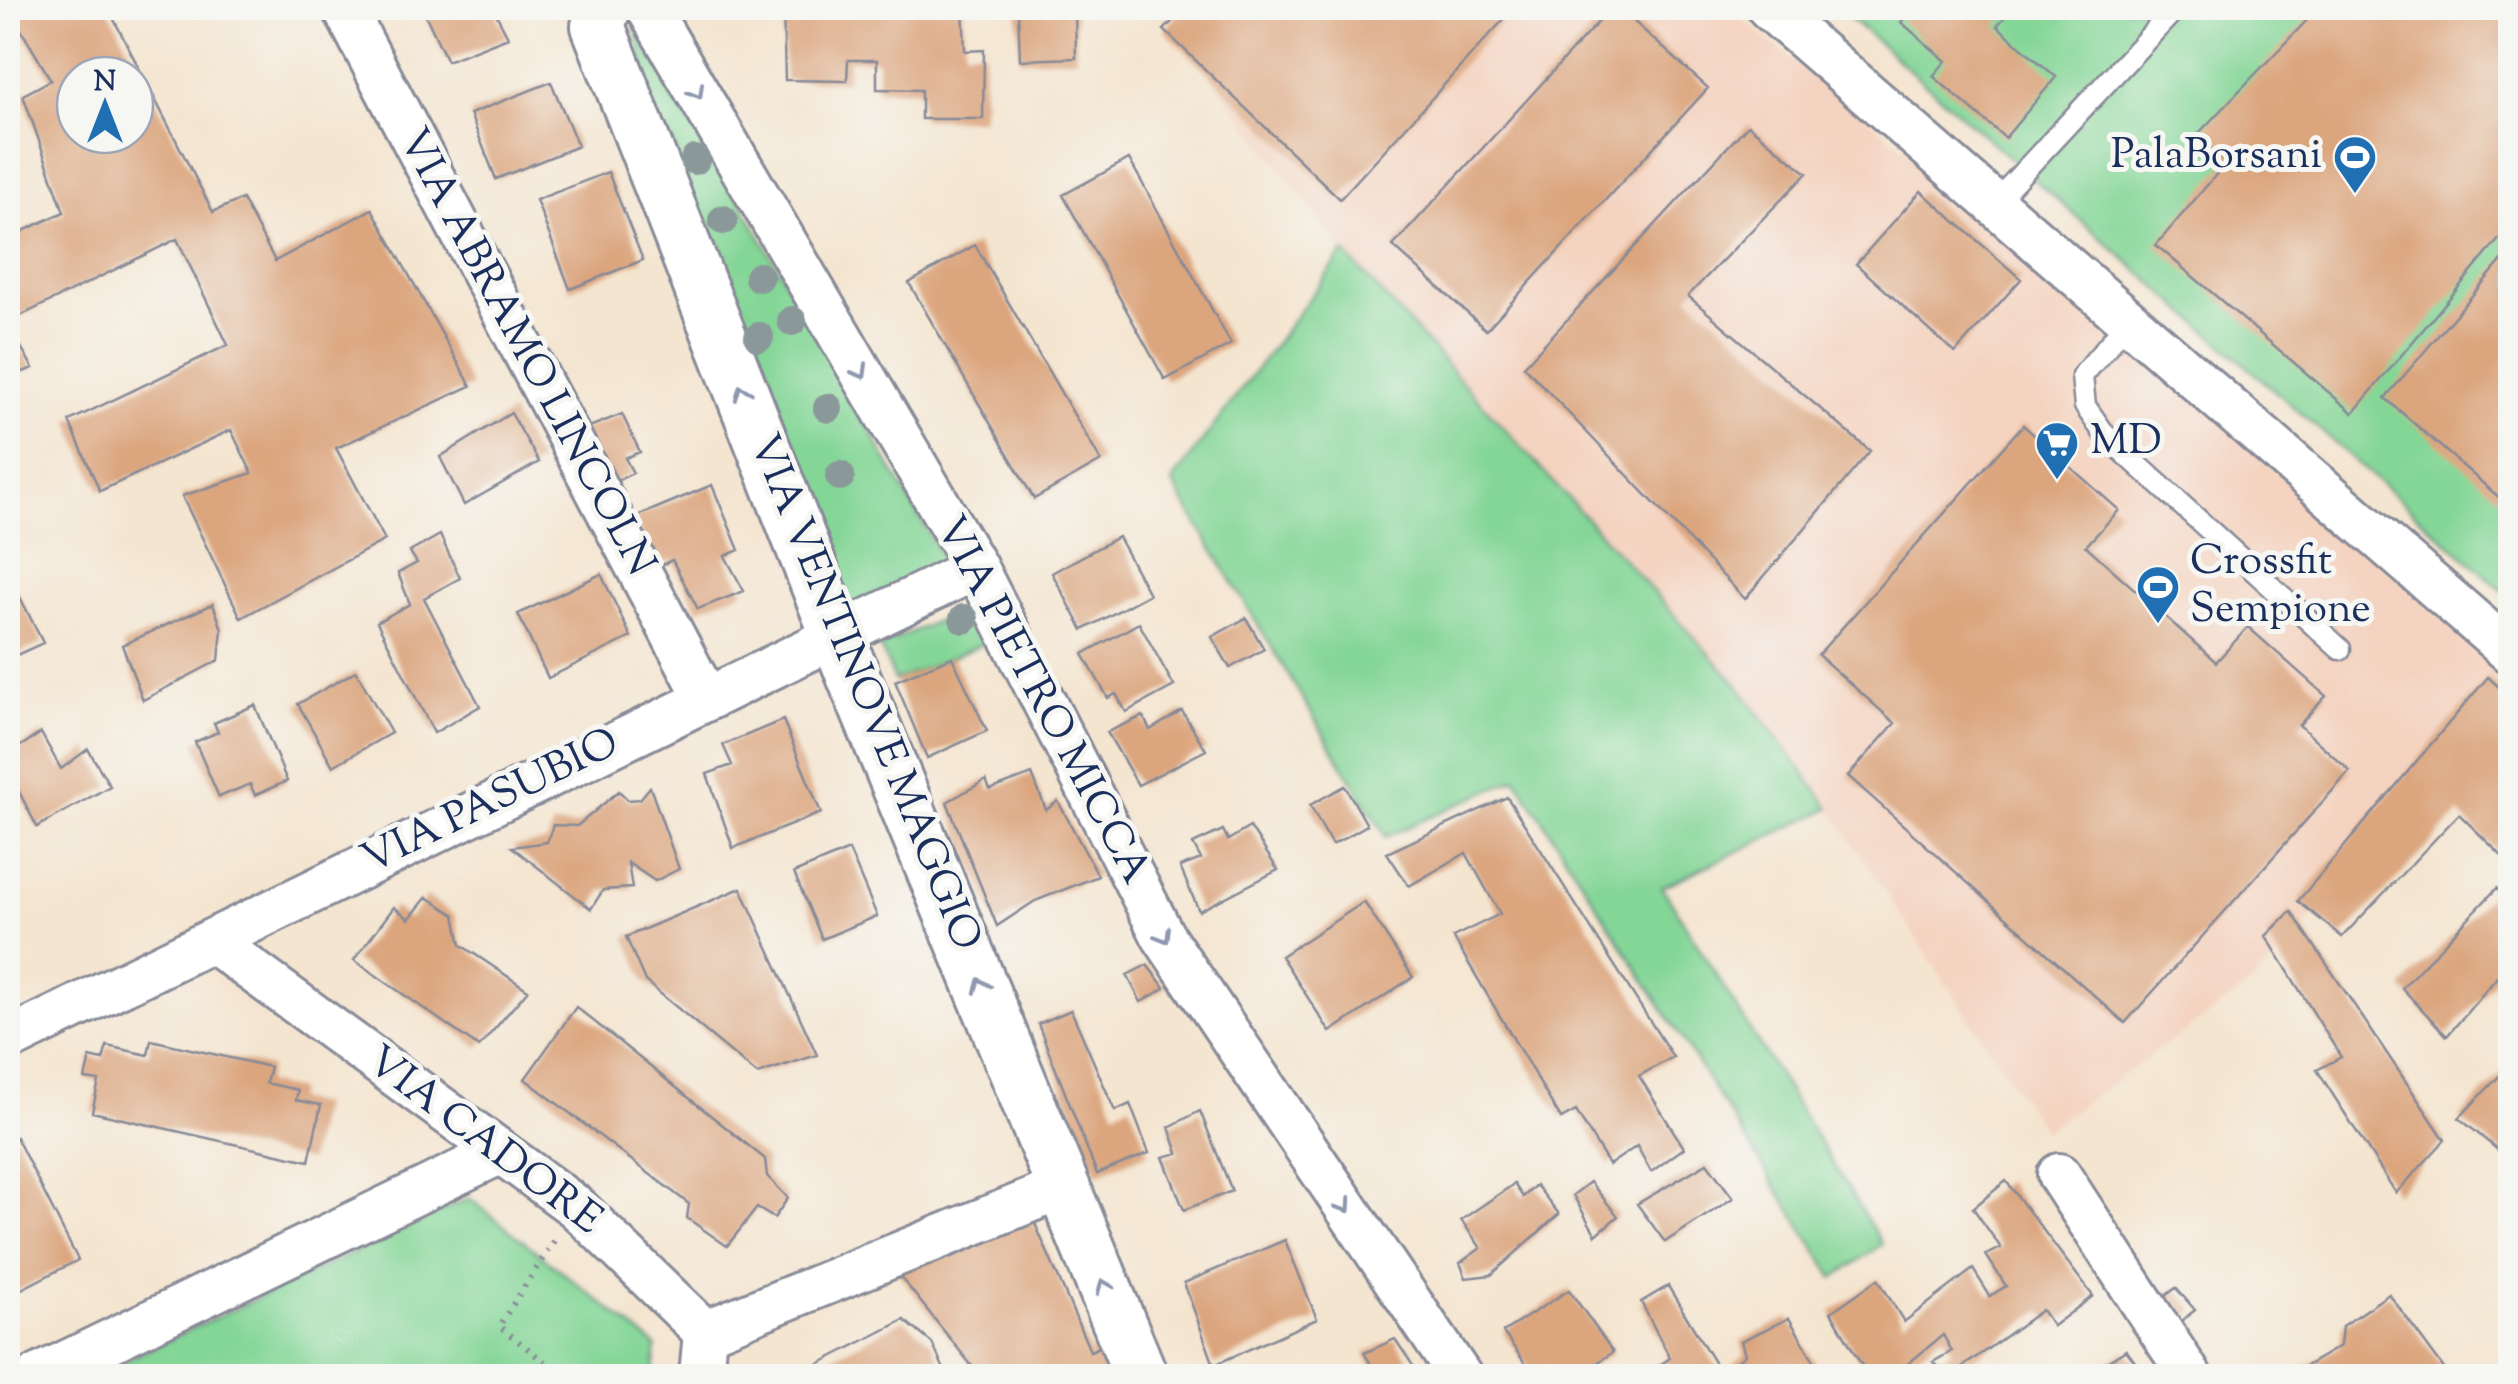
<svg xmlns="http://www.w3.org/2000/svg" width="2518" height="1384" font-family="'Sorts Mill Goudy',serif">
  <style>
    .built { fill: #f4d3c0 }
    .green { fill: #84d697; stroke: #50827a; stroke-width: 2.5 }
    .building { fill: #dba57e; fill-rule: evenodd }
    .lines { fill: none; stroke-linecap: round; stroke-linejoin: round }
    .service-casing { stroke: #888a97; stroke-width: 25 }
    .minor-casing { stroke: #888a97; stroke-width: 48 }
    .tertiary-casing { stroke: #888a97; stroke-width: 58 }
    .path { stroke: #888a97; stroke-width: 6; stroke-dasharray: 2.5 8; stroke-linecap: butt }
    .service { stroke: #fff; stroke-width: 20 }
    .minor { stroke: #fff; stroke-width: 42 }
    .tertiary { stroke: #fff; stroke-width: 52 }
    .tree { fill: #8b9899 }
    .oneway { stroke: #8d97ae }
    .labels { text-anchor: middle; dominant-baseline: central; stroke-width: 10; stroke-linejoin: round; paint-order: stroke }
    .poi-label { font-size: 42px; fill: #1b2f5e; stroke: #f6f6f2; text-anchor: start }
    .street-label { font-size: 42px; fill: #1b2f5e; stroke: #f6f6f2 }
  </style>
  <rect width="100%" height="100%" fill="#f6f6f2"/>
  <filter id="ink" filterUnits="userSpaceOnUse"><feTurbulence type="fractalNoise" baseFrequency=".01" numOctaves="2"/><feDisplacementMap in="SourceGraphic" scale="20" xChannelSelector="R" yChannelSelector="G"/><feConvolveMatrix kernelMatrix="1 2 1 2 8 2 1 2 1" color-interpolation-filters="sRGB"/></filter>
  <filter id="wash" filterUnits="userSpaceOnUse"><feTurbulence type="fractalNoise" baseFrequency=".0048" numOctaves="4" result="noise"/><feDisplacementMap in="SourceGraphic" scale="40" xChannelSelector="R" yChannelSelector="G"/><feGaussianBlur stdDeviation="2.25" result="paint"/><feColorMatrix in="noise" values="0 0 0 0 0 0 0 0 0 0 0 0 0 0 0 0 0 1.4 0 .05"/><feComposite in="paint" operator="in"/></filter>
  <g filter="url(#wash)">
    <rect width="100%" height="100%" fill="#f4e5d0"/>
    <path class="built" d="M1159 8H1728L1983 210 2510 679V696L2251 985 2044 1131 1830 808 1736 683 1344 252Z"/>
    <path class="green" d="M631 8 944 561 849 610 659 138Z
      M1839 8H2510V597Z
      M1344 252 1736 683 1830 808 1662 887 1882 1244 1834 1278 1516 778 1386 837 1172 482Z
      M969 607 985 643 895 681 880 646Z
      M469 1198 656 1346 653 1376H92Z"/>
    <g id="blocks">
      <path class="building" d="M8 8H108L213 212 242 199 275 261 372 209 471 386 336 448 385 540 241 618 182 496 252 473 231 430 100 491 69 421 228 345 177 239 8 322V238L64 212 23 95 51 80ZM75 75H135V135H75Z
        M436 8H493L508 37 447 61 424 12Z
        M783 8H963L965 51 984 50 983 119H921V90L877 89V60H848L847 81 785 80Z
        M1018 8H1075L1076 58 1020 60Z
        M1185 8H1514L1340 199 1164 30Z
        M1611 8H1619L1708 88 1486 330 1393 246Z
        M1913 8H2013L1997 26 2056 77 2005 138 1933 76 1946 61 1901 22Z
        M2300 8H2510V226L2353 413 2156 245 2226 163 2197 135 2310 17Z
        M551 82 578 146 496 179 470 114Z
        M1748 125 1807 173 1688 296 1870 451 1745 599 1524 366Z
        M1129 159 1231 344 1165 380 1063 195Z
        M608 172 643 260 570 289 536 200Z
        M1921 191 2021 279 1955 353 1856 264Z
        M975 245 1101 461 1034 499 909 283Z
        M2510 251V507L2385 398Z
        M8 324 33 368 8 378Z
        M511 413 539 462 464 505 440 457Z
        M622 414 640 452 625 458 633 473 608 485 579 431Z
        M2023 425 2119 510 2086 546 2216 662 2248 627 2326 696 2299 725 2350 771 2125 1023 1848 776 1895 723 1818 655Z
        M712 485 739 550 725 556 744 591 698 609 672 560 657 567 633 518Z
        M440 535 460 578 424 598 480 706 434 733 377 622 410 604 398 573 417 563 410 552Z
        M1118 537 1149 594 1083 630 1052 573Z
        M8 573 43 643 8 659Z
        M601 574 631 637 548 678 518 614Z
        M213 604 222 629 219 660 143 700 122 645Z
        M1246 618 1264 649 1230 668 1212 637Z
        M1139 623 1174 686 1126 712 1116 694 1108 698 1083 654Z
        M952 657 987 731 927 758 895 681Z
        M356 671 391 733 333 766 298 704Z
        M2488 677 2510 697V864L2459 814 2342 937 2298 901Z
        M255 705 287 781 255 795 250 784 219 797 195 742 218 732 214 723Z
        M1182 711 1206 750 1138 785 1107 732 1143 716 1150 730Z
        M783 720 821 813 733 848 707 774 732 765 723 745Z
        M41 733 61 769 88 749 110 786 37 827 8 770V754Z
        M1032 774 1046 810 1058 801 1098 876 1035 901 997 926 947 802 986 780 990 790Z
        M1345 786 1367 825 1332 845 1310 805Z
        M650 787 679 869 655 881 628 863 632 888 603 890 591 909 512 847 547 842 553 825 577 826 619 791 628 800 640 799Z
        M1507 797 1673 1057 1639 1076 1684 1148 1651 1172 1637 1146 1609 1165 1576 1111 1561 1119 1453 937 1500 914 1466 853 1409 886 1387 853Z
        M1250 827 1278 870 1199 911 1180 867 1201 859 1193 844 1223 830 1228 840Z
        M849 850 877 916 822 939 794 873Z
        M741 888 817 1055 757 1074 645 981 626 937Z
        M2497 888 2510 900V962L2447 1036 2402 988Z
        M427 897 455 915 461 945 528 990 479 1047 354 960 394 907 409 919Z
        M1364 902 1413 977 1330 1032 1281 956Z
        M2291 911 2445 1140 2396 1193 2317 1070 2341 1057 2266 936Z
        M1147 965 1165 988 1141 1002 1127 975Z
        M576 1007 765 1159 767 1176 788 1198 774 1218 757 1208 727 1246 687 1218 689 1204 525 1079Z
        M1071 1010 1115 1111 1130 1104 1149 1153 1097 1174 1038 1024Z
        M151 1040 270 1067 266 1083 298 1090 296 1100 321 1105 309 1161 92 1112 99 1081 85 1079 90 1057 103 1060 107 1046 148 1055Z
        M2510 1065V1160L2459 1118Z
        M1200 1111 1232 1191 1184 1210 1163 1157 1178 1153 1169 1127Z
        M16 1137 78 1260 8 1296V1141Z
        M1707 1163 1733 1198 1665 1242 1637 1204Z
        M2006 1181 2093 1296 2053 1326 2042 1310 1950 1376 1933 1362 1952 1351 1943 1335 1893 1376H1868L1831 1312 1878 1279 1904 1322 1973 1269 1990 1296 2006 1286 1986 1255 2001 1248 1973 1208Z
        M1590 1182 1618 1216 1596 1235 1573 1195Z
        M1514 1184 1523 1197 1536 1185 1559 1214 1491 1275 1466 1278 1460 1263 1481 1248 1461 1220Z
        M1030 1212 1090 1351 1102 1346 1115 1376H980L896 1271Z
        M1285 1240 1317 1319 1214 1365 1184 1283Z
        M1668 1286 1721 1374 1745 1355 1741 1341 1789 1318 1823 1376H1644L1670 1358 1641 1302Z
        M2176 1288 2195 1310 2176 1325 2158 1301Z
        M1569 1290 1613 1352 1578 1376H1534L1503 1332Z
        M2389 1294 2445 1370 2436 1376H2289L2340 1346 2342 1326Z
        M904 1320 932 1343 947 1376H795Z
        M1395 1339 1420 1376H1378L1364 1353Z
        M2126 1350 2146 1376H2085Z"/>
    </g>
  </g>
  <g filter="url(#ink)">
    <use href="#blocks" fill-opacity="0" stroke="#888a97" stroke-width="2.5"/>
    <g class="lines">
      <g class="service-casing">
        <path id="service" d="M1996 201 2176 8
          M2130 319 2082 376 2085 406 2106 436 2340 649"/>
      </g>
      <g class="minor-casing">
        <path id="minor" d="M344 8 706 698
          M648 8 976 568 1163 936 1460 1376
          M1769 8 2510 652
          M212 941 576 1207 705 1332 701 1376
          M8 1040 976 568
          M2059 1175 2190 1376
          M705 1332 1064 1187
          M38 1376 501 1152"/>
      </g>
      <g class="tertiary-casing">
        <path id="tertiary" d="M604 8 598 26 854 678 1141 1376"/>
      </g>
      <path class="path" d="M554 1241 499 1326 562 1376"/>
      <use href="#service" class="service"/>
      <use href="#minor" class="minor"/>
      <use href="#tertiary" class="tertiary"/>
    </g>
    <g class="tree">
      <circle cx="695" cy="160" r="15"/>
      <circle cx="723" cy="220" r="15"/>
      <circle cx="759" cy="277" r="15"/>
      <circle cx="792" cy="321" r="15"/>
      <circle cx="759" cy="337" r="15"/>
      <circle cx="828" cy="408" r="15"/>
      <circle cx="840" cy="476" r="15"/>
      <circle cx="964" cy="619" r="15"/>
    </g>
    <defs><path id="oneway-chevron" d="M-2-3.5L2.5 0L-2 3.5" fill="none" stroke-width="1.6" stroke-linecap="round" stroke-linejoin="round" transform="scale(2.5)"/></defs>
    <g class="oneway">
      <use href="#oneway-chevron" transform="translate(697 92) rotate(60)"/>
      <use href="#oneway-chevron" transform="translate(861 372) rotate(60)"/>
      <use href="#oneway-chevron" transform="translate(742 392) rotate(-112)"/>
      <use href="#oneway-chevron" transform="translate(1164 936) rotate(59)"/>
      <use href="#oneway-chevron" transform="translate(981 985) rotate(-112)"/>
      <use href="#oneway-chevron" transform="translate(1345 1206) rotate(56)"/>
      <use href="#oneway-chevron" transform="translate(1104 1286) rotate(-112)"/>
    </g>
  </g>
  <defs>
    <g id="stadium-pin" transform="scale(2.25)"><path d="M0 17L-7.5 6A9.5 9.5 0 1 1 7.5 6Z" fill="#1f6fb2" stroke="#f6f6f2"/><path d="M0-5a6.5 5 0 1 0 0 10a6.5 5 0 1 0 0-10ZM-3.5-1.8h7v3.6h-7Z" fill="#fff"/></g>
    <g id="supermarket-pin" transform="scale(2.25)"><path d="M0 17L-7.5 6A9.5 9.5 0 1 1 7.5 6Z" fill="#1f6fb2" stroke="#f6f6f2"/><path d="M-6-5.5h2.5l.6 2H6L4.5 2H-2.5L-4.4-4H-6ZM-1.5 3.2a1.3 1.3 0 1 0 .1 0ZM3 3.2a1.3 1.3 0 1 0 .1 0Z" fill="#fff"/></g>
  </defs>
  <g fill-rule="evenodd">
    <use href="#stadium-pin" x="2355" y="157"/>
    <use href="#supermarket-pin" x="2057" y="443"/>
    <use href="#stadium-pin" x="2158" y="587"/>
  </g>
  <g class="labels">
    <g class="poi-label">
      <text x="2322" y="157" text-anchor="end">PalaBorsani</text>
      <text x="2090" y="443">MD</text>
      <text x="2190" y="563">Crossfit<tspan x="2190" dy="48">Sempione</tspan></text>
    </g>
    <g class="street-label">
      <text transform="translate(525 353) rotate(62)">VIA ABRAMO LINCOLN</text>
      <text transform="translate(863 693) rotate(68)">VIA VENTINOVE MAGGIO</text>
      <text transform="translate(1041 701) rotate(62)">VIA PIETRO MICCA</text>
      <text transform="translate(491 803) rotate(-26)">VIA PASUBIO</text>
      <text transform="translate(483 1142) rotate(37)">VIA CADORE</text>
    </g>
  </g>
  <rect width="2518" height="1384" fill="none" stroke="#f6f6f2" stroke-width="40"/>
  <g transform="translate(105 105)"><circle r="48" fill="#f6f6f2" stroke="#9ea6b7" stroke-width="2.5"/>
  <path d="M0-8L18 38L0 25L-18 38Z" fill="#1f6fb2"/>
  <text y="-15" font-size="28" font-weight="bold" text-anchor="middle" fill="#1b2f5e">N</text>
  </g>
</svg>
